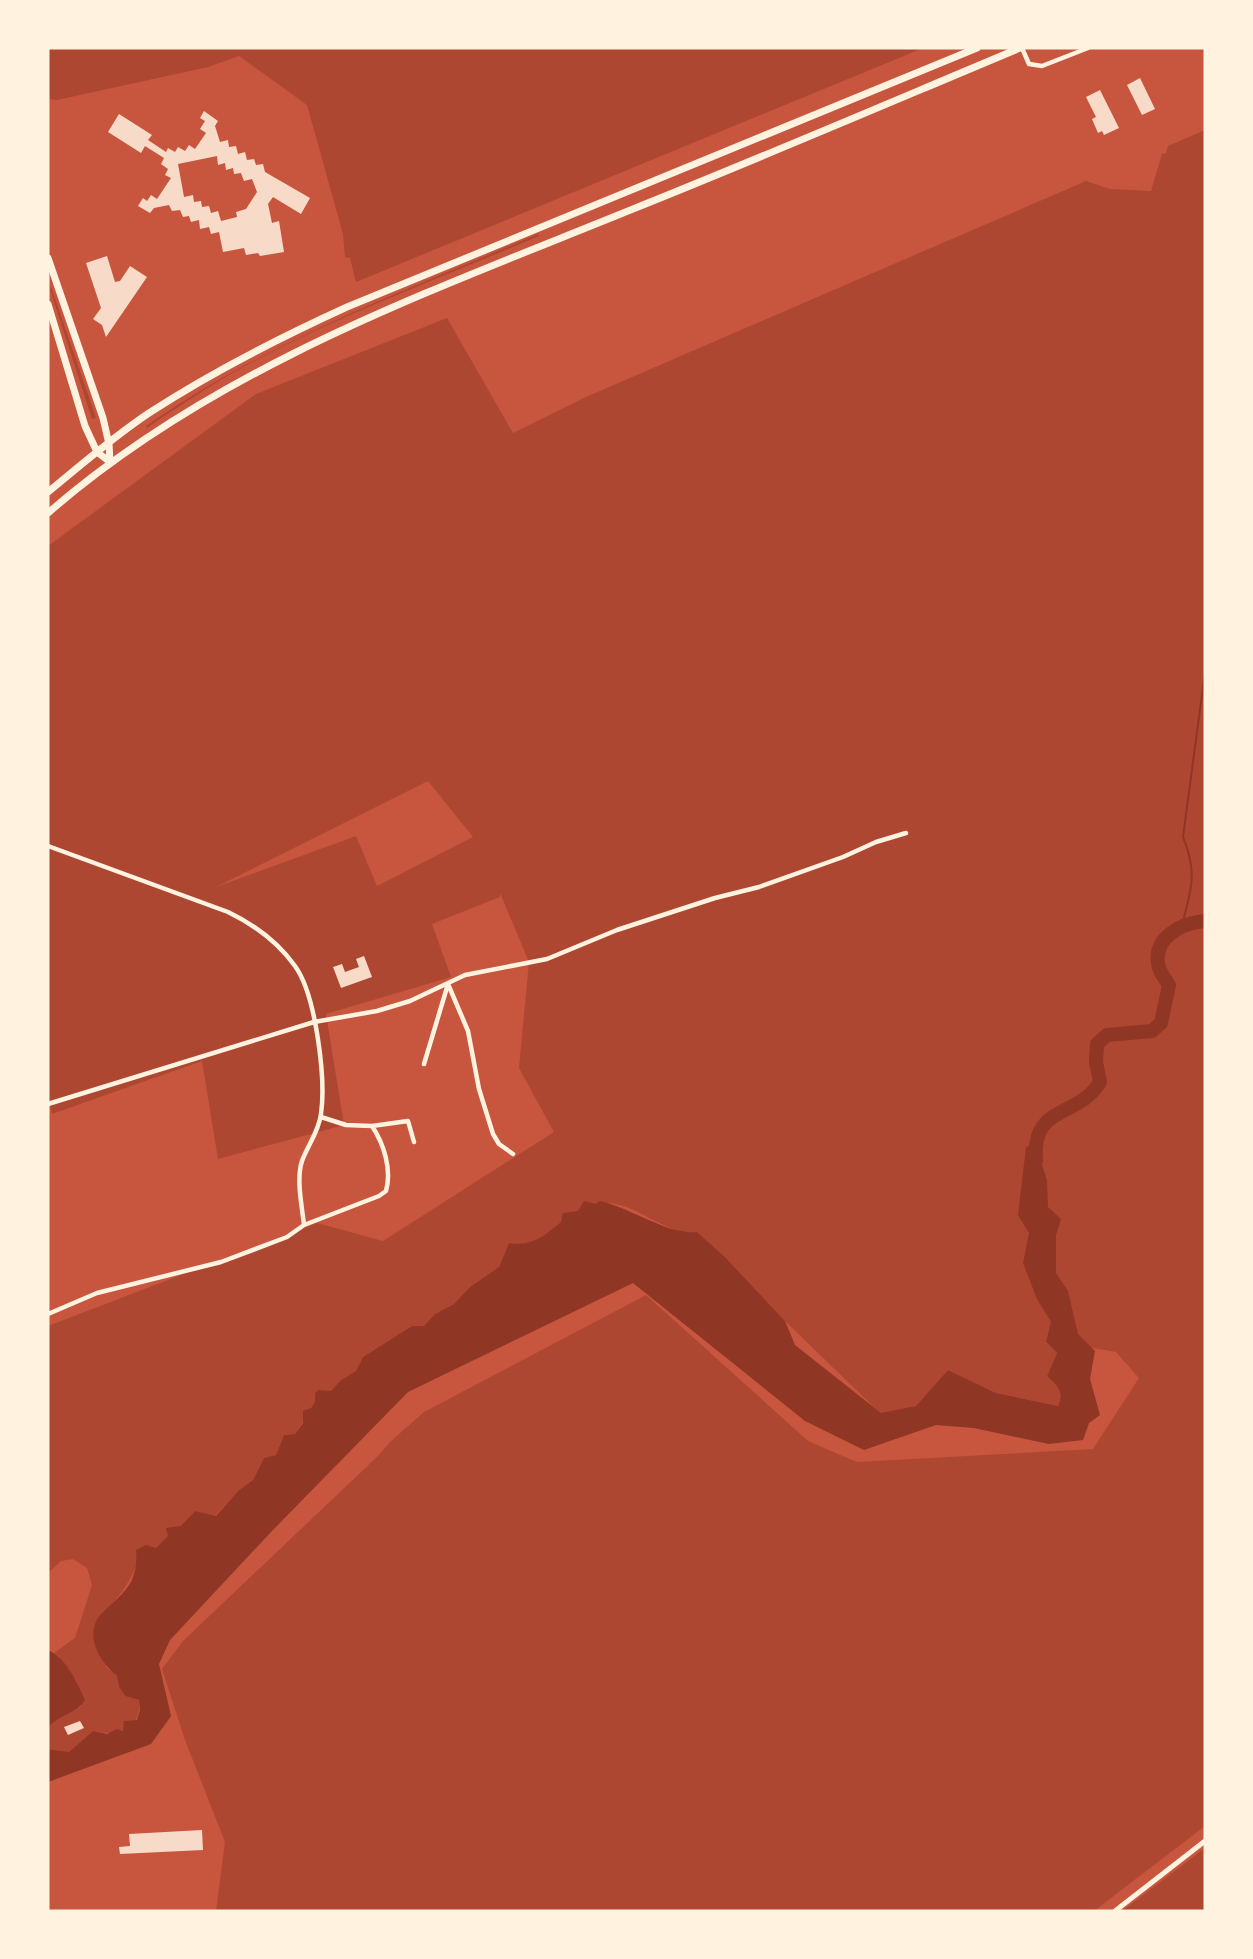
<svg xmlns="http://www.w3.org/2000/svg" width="1253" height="1959" font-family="'DM Sans',sans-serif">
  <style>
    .green { fill: #ae4732; fill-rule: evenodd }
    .water { fill: #8f3625 }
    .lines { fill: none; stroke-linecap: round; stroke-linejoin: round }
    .stream { stroke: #8f3625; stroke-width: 2 }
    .river { stroke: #8f3625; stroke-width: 14 }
    .building { fill: #f7dbc8; fill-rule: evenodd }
    .minor { stroke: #fff3e0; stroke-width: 4.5 }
    .tertiary { stroke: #fff3e0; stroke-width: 5 }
    .primary { stroke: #fff3e0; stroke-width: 7 }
  </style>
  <rect width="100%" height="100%" fill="#c8553d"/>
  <path class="green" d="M48 48H923L356 282 350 258 345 257 343 234 307 105 239 56 208 67 57 100 48 99Z
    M1205 130V1826L1094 1911H216L225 1842 185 1740 162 1669 183 1641 378 1456 390 1442 424 1412 646 1295 808 1441 857 1462 1093 1449 1139 1378 1116 1352 1047 1340 1046 1343 1057 1353 1047 1376C1058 1387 1065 1391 1058 1406L996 1393 948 1370 916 1406 881 1414 785 1321 725 1257 697 1232C662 1236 632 1196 596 1204 570 1210 545 1243 523 1246 519 1246 513 1244 509 1243L499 1267 470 1287 454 1304 435 1314 424 1326H412L363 1357 356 1371 341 1380 331 1391 319 1390 315 1402 295 1434 284 1435 276 1455 264 1458 253 1480 238 1491 215 1516 195 1511 156 1548 146 1546C132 1575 126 1593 101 1614L106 1667 117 1676 119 1687 125 1696 139 1700C143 1728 117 1737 93 1731L69 1752 48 1749V1727L56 1718 81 1706 77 1682 54 1653 75 1638 92 1585 87 1568 73 1559 61 1561 48 1573V1326L317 1223 383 1241 554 1132 519 1068 529 962 500 893V897L432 924 451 977 326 1014 344 1125 218 1159 202 1061 52 1114 48 1097V546L256 394 447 318 513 433 586 397 1086 181 1110 189 1151 191 1162 154 1166 153 1168 146ZM428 781 473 837 377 886 356 836 216 887Z
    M538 234 539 236C446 276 349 311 260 358 220 379 184 403 147 428L146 426C266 342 404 291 538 234Z
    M51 287 96 418 92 419 50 289Z
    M1205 1848V1911H1122Z"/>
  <path class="water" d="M1035 1144 1047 1180 1048 1207 1061 1219 1056 1235V1273L1068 1291 1078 1334 1095 1351 1090 1379 1100 1415 1089 1423 1083 1440 1049 1444 974 1428 936 1425 864 1450 805 1421 633 1283 408 1392 271 1532 170 1640 159 1664 171 1716 151 1744 48 1782V1749L69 1752 93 1731 107 1734 117 1729 123 1731 124 1721 137 1720 140 1710 139 1700 125 1696 119 1687 117 1676C99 1661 82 1633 103 1612 112 1603 124 1594 131 1582 136 1571 137 1562 136 1550L146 1545 156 1548 168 1536 166 1528 180 1526 195 1511 216 1516 238 1491 253 1480 264 1458 276 1455 284 1435 295 1434 303 1423V1411L311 1408 315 1402V1393L319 1390 331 1391 341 1380 356 1371 363 1357 412 1326H424L435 1314 454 1304 470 1287 499 1267 509 1243C532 1247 544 1236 561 1222L563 1213 578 1211 584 1201 596 1204 599 1201C630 1207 667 1235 697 1232L725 1257 785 1321 795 1345 881 1413 916 1406 948 1370 996 1393 1058 1406C1065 1391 1057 1386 1047 1376L1057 1353 1046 1342 1051 1322 1037 1299 1023 1263 1029 1233 1018 1215 1026 1147Z
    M48 1650C67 1659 77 1682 85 1700 78 1712 58 1716 48 1727Z"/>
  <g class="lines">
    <path class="stream" d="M1182 925C1191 890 1198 873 1183 837L1205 672"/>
    <path class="river" d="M1036 1161C1031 1103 1078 1119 1100 1082L1096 1062 1097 1044 1107 1035 1152 1031 1161 1023 1169 985C1166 980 1161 974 1159 968 1151 938 1181 923 1205 921"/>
  </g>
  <path class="building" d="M1140 78 1155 109 1142 115 1127 85Z
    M1100 90 1119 128 1104 135 1102 131 1098 133 1092 119 1096 117 1086 97Z
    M204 111 218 121 215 126 220 142 228 140 229 147 236 146 238 154 245 152 247 160 254 159 256 165 263 164 265 172 310 198 301 214 273 197 268 204 272 223 279 221 284 252 260 256 258 253 246 255 244 248 223 252 219 232 211 234 209 227 200 229 199 220 191 222 189 216 183 217 180 210 172 211 169 205 154 208 150 213 138 206 143 198 147 201 151 195 157 199 171 178 165 175 168 169 161 164 164 158 145 146 141 153 108 132 119 114 152 135 148 140 166 152 168 148 175 152 178 147 185 151 189 145 195 149 206 133 200 129 205 121 200 118ZM217 156 218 165 225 163 226 170 233 168 234 174 241 173 244 181 252 179 257 192 246 209 236 212 237 217 221 221 218 211 211 213 209 206 202 207 201 201 194 202 193 195 184 197 178 164Z
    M107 256 115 282 120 281 130 266 147 277 106 337 102 325 93 319 101 308 86 263Z
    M364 956 372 977 341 988 333 967 342 964 345 972 359 967 356 959Z
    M80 1721 84 1728 68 1735 64 1727Z
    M202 1830 203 1850 120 1854 119 1847 130 1846 129 1834Z"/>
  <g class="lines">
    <path class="minor" d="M1022 48 1029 64 1042 66 1088 48
      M48 846 228 912C255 925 277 941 295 966 316 995 326 1079 321 1114 319 1131 308 1145 302 1161 296 1179 302 1206 304 1225
      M448 984 468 1031 479 1089 493 1134 499 1144 513 1154
      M424 1064 448 984
      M48 1104 314 1022 377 1011 410 1001 465 975 547 959 617 930 715 898 759 887 843 857 876 842 906 833
      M321 1117 346 1125 372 1126 408 1121 414 1142
      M48 1314 97 1293 221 1262 287 1237 304 1225 379 1196 386 1191C392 1170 384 1144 372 1126"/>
    <path class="tertiary" d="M1115 1911 1205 1841"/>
    <path class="primary" d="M48 258 103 418 109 444 110 462
      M48 304 85 426 97 452 110 462
      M48 492C81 465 113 437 149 413 212 372 279 338 347 307L977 48
      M48 513C217 366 429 292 633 209 763 157 891 102 1020 48"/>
  </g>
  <rect width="1253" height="1959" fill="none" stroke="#fff3e0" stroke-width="99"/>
</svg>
